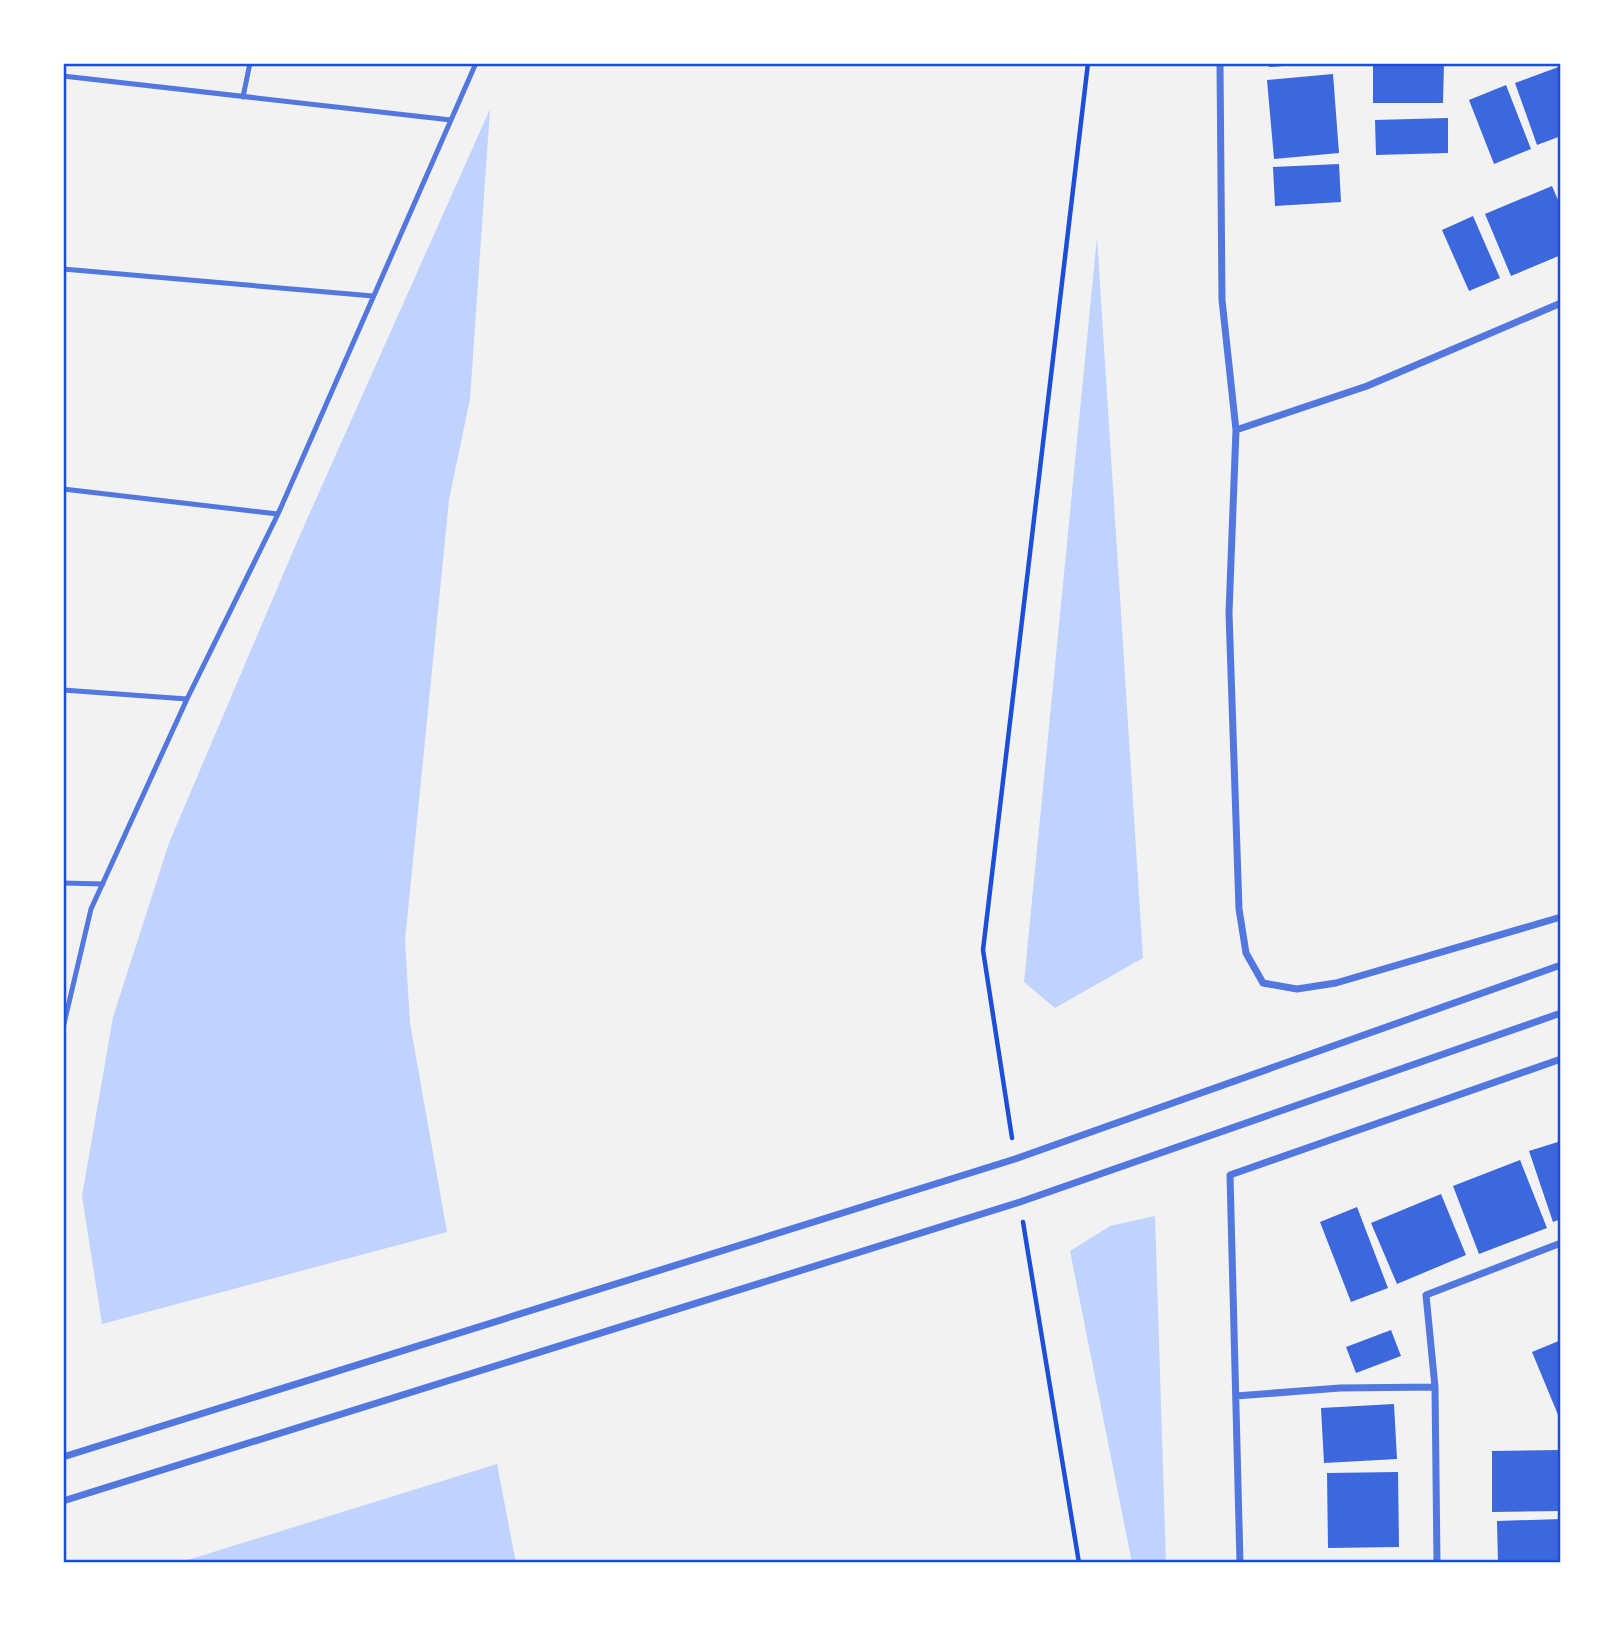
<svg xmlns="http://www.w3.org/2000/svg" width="1624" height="1626" font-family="'Titillium Web',sans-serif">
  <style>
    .water { fill: #bfd3fe }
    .building { fill: #3d67dc }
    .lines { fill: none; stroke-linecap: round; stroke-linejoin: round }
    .path { stroke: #1d4ed8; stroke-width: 4.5 }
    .service { stroke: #5277de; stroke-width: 5 }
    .minor { stroke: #5277de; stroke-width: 7 }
    .neatline { fill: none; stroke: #1d4ed8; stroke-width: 2.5 }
  </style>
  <rect width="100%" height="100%" fill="#f2f2f2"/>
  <path class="water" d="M490 109 470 399 449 500 405 941 410 1023 447 1232 102 1324 82 1196 113 1017 169 843 296 544Z
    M1097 237 1143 958 1055 1008 1024 982Z
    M1155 1216 1166 1563H1132L1070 1251 1110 1226Z
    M497 1464 516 1563H178Z"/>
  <path class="building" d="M1268 63H1298V65L1269 67Z
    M1373 63H1444L1443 103H1373Z
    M1561 66V136L1537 145 1515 83Z
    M1333 74 1339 153 1274 159 1267 80Z
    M1506 85 1531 149 1494 164 1469 100Z
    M1448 118V153L1376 155 1375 120Z
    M1339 164 1341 202 1275 206 1273 167Z
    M1552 186 1561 207V255L1511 276 1485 214Z
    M1473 216 1500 278 1469 291 1442 230Z
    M1561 1141V1219L1553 1222 1529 1151Z
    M1520 1160 1547 1228 1479 1254 1453 1186Z
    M1441 1194 1466 1255 1397 1284 1371 1223Z
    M1357 1207 1388 1288 1351 1302 1320 1222Z
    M1391 1330 1401 1356 1356 1373 1346 1347Z
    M1561 1340V1422L1532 1352Z
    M1394 1404 1397 1459 1324 1463 1321 1408Z
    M1561 1450V1511L1492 1512V1451Z
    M1398 1472 1399 1547 1328 1548 1327 1473Z
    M1561 1519V1563H1498L1497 1521Z
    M1327 1560H1401V1563H1327Z"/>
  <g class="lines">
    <path class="path" d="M1012 1138 983 950 1088 63
      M1023 1222 1079 1563"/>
    <path class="service" d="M63 76 451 120
      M243 97 250 63
      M63 269 373 296
      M63 489 278 514
      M63 690 187 699
      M63 883 103 884
      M63 1028 91 909 187 699 278 514 476 63"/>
    <path class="minor" d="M1220 63 1222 300 1236 430 1229 613 1239 909 1246 953 1263 983 1297 989 1336 983 1561 917
      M1236 430 1367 386 1561 303
      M1236 1396 1340 1388 1435 1387
      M63 1457 1015 1159 1561 965
      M63 1501 1020 1202 1561 1013
      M1240 1563 1230 1175 1561 1059
      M1437 1563 1435 1387 1426 1295 1561 1243"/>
  </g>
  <rect width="1624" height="1626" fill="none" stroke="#ffffff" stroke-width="130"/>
  <rect x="65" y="65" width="1494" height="1496" class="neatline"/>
</svg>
